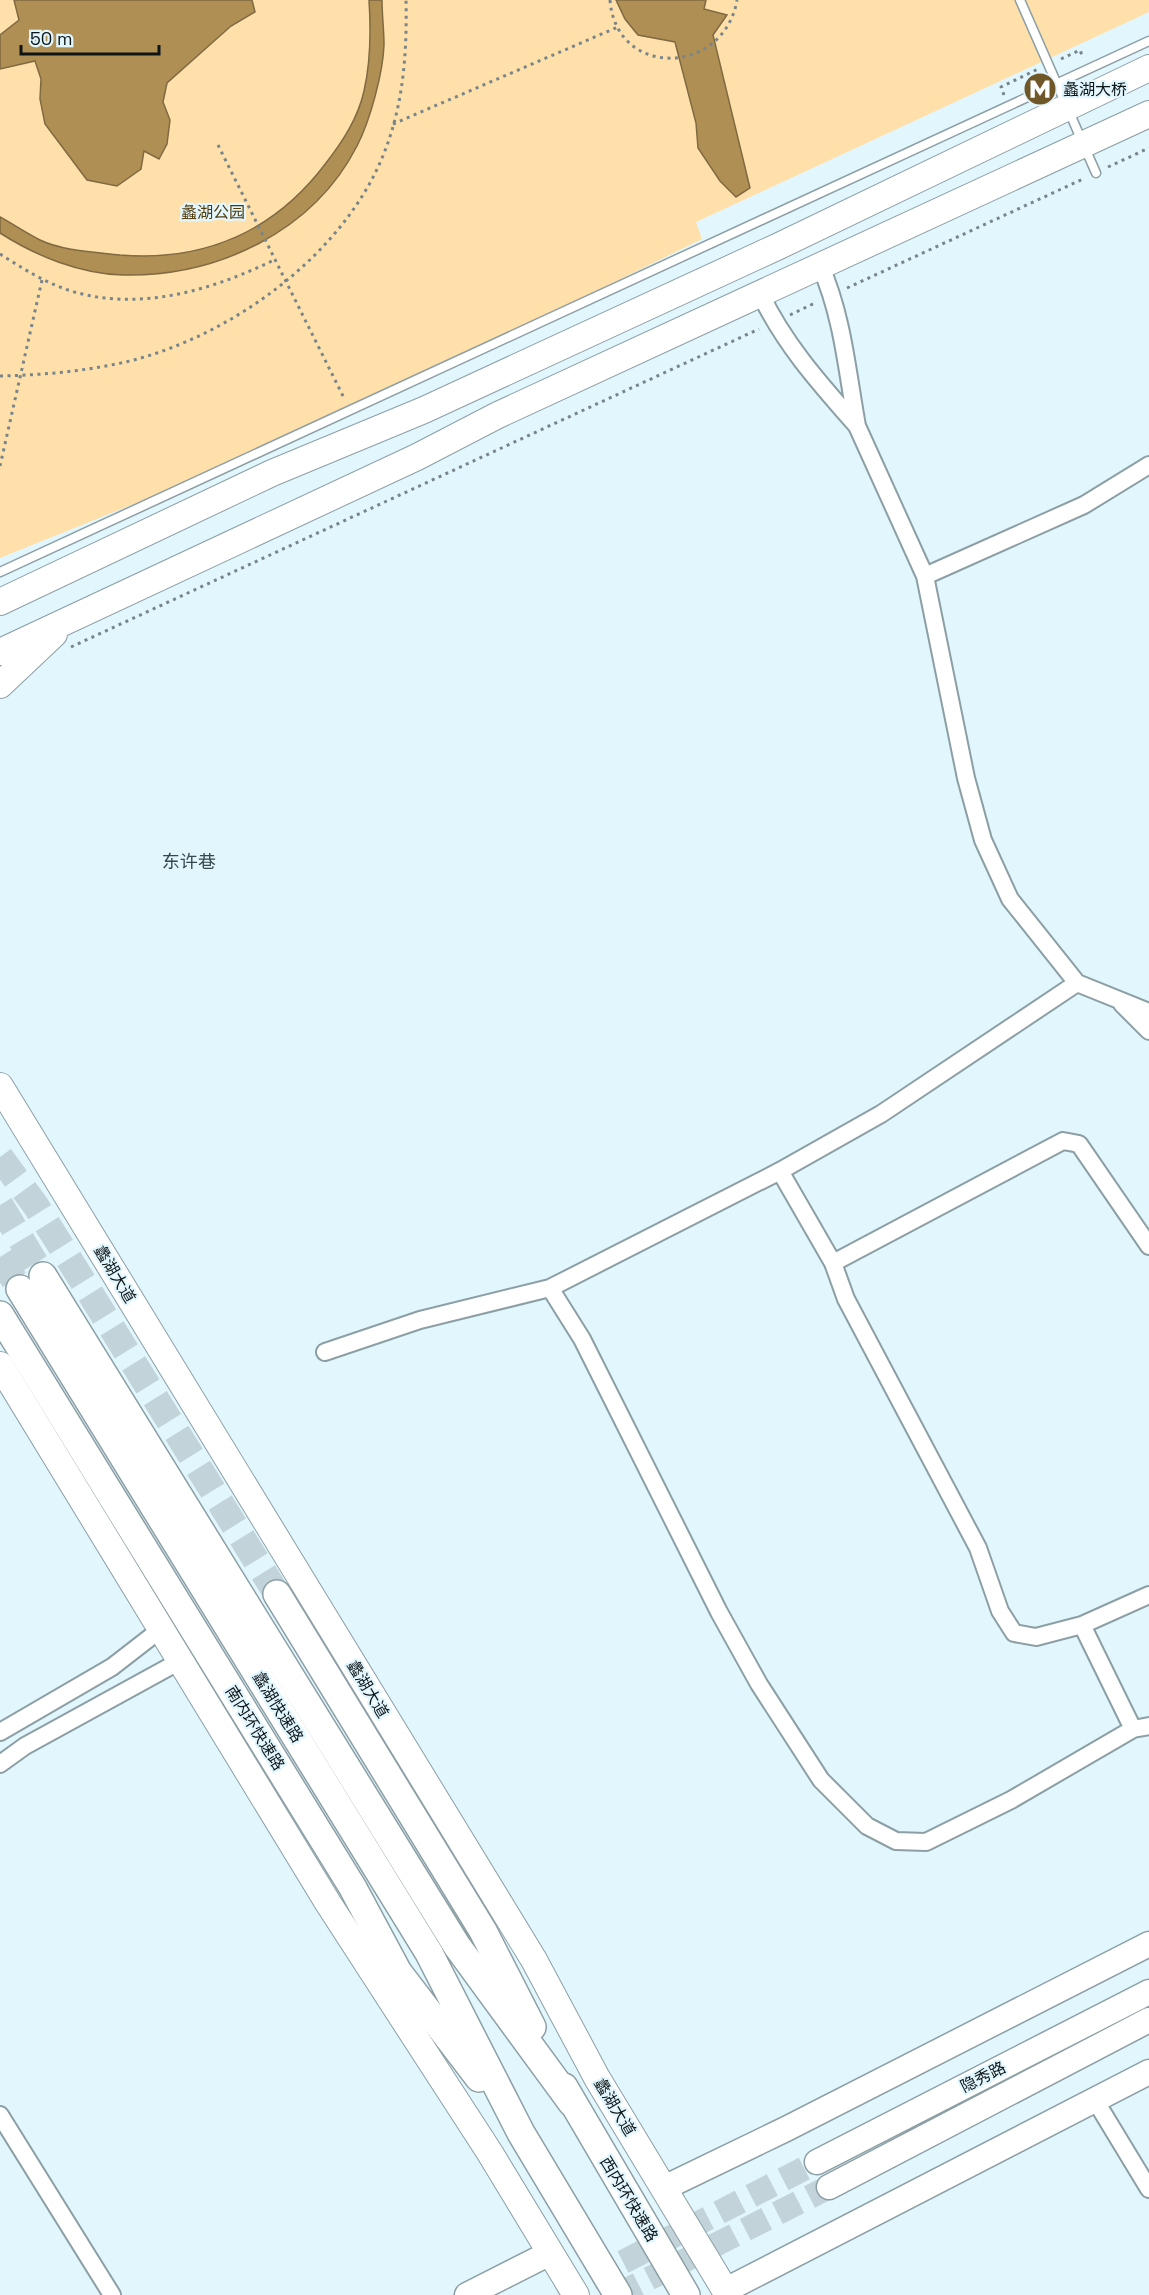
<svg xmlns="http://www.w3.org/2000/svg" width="1149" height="2295" font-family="'Space Grotesk','Noto Sans SC',sans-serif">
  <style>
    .green { fill: #ffe0ab }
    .water { fill: #b08f55; stroke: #7f6a42; stroke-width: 1.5 }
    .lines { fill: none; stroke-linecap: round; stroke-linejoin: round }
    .secondary-tunnel { stroke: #c2d4da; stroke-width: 24; stroke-dasharray: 24 12; stroke-linecap: butt }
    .trunk-tunnel { stroke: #c2d4da; stroke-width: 27; stroke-dasharray: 27 14; stroke-linecap: butt }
    .service-casing { stroke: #8c9fa5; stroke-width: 11 }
    .minor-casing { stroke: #8c9fa5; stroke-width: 20 }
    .secondary-casing { stroke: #8c9fa5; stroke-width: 27 }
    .primary-casing { stroke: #8c9fa5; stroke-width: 28 }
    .trunk-casing { stroke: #8c9fa5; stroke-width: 30 }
    .path { stroke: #78858a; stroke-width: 3; stroke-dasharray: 3 4.5; stroke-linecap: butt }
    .service { stroke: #fff; stroke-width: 8 }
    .minor { stroke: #fff; stroke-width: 16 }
    .secondary { stroke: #fff; stroke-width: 24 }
    .primary { stroke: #fff; stroke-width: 26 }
    .trunk { stroke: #fff; stroke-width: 27 }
    .labels { text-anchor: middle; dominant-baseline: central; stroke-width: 4.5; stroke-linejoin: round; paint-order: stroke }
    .poi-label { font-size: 16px; fill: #0e1517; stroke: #e2f6fd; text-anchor: start }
    .park-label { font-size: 16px; fill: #523b0a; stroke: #e2f6fd }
    .street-label { font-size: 16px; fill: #0e1517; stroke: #e2f6fd }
    .neighbourhood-label { font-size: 18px; fill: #38494e; stroke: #e2f6fd }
  </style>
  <rect width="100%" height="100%" fill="#e2f6fd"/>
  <path class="green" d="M0 0H1149V12L696 222 702 239 297 438 0 558Z"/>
  <path class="water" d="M14 0H252L255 12 231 26 167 83 163 102 170 120 167 144 159 159 144 151 141 169 117 186 87 180 45 124 40 99 41 79 35 61 0 69V35L19 20Z
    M369 0H382C382 15 384 30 384 45 383 73 370 121 357 146 313 232 217 277 123 275 80 274 36 256 0 233V217C13 224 26 233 40 240 63 251 94 252 120 255 205 262 275 231 326 163 343 141 358 118 364 91 371 61 371 31 369 0Z
    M616 0H706L704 9 727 15 713 35 750 188 736 197 720 181 698 148 696 123 675 42 638 35 625 19Z"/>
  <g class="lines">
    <path class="secondary-tunnel" d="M559 2295 817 2162
      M617 2295 829 2187"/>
    <path class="trunk-tunnel" d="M0 1157 36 1206 277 1594
      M0 1205 43 1276
      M0 1257 20 1289"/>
    <g class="service-casing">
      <path id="service" d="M1020 0 1096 173
        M0 572 1149 41"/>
    </g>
    <g class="minor-casing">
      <path id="minor" d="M760 293C784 344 820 384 857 426 847 371 843 317 820 265
        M857 426 925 576 966 778 983 840 1010 899 1077 983 1149 1012
        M925 576 1084 505 1149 465
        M1122 1004 1149 1031
        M780 1171 833 1263 846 1299 978 1548 1000 1611 1014 1633 1036 1637 1082 1625 1149 1595
        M833 1263 1063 1141 1079 1144 1149 1246
        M550 1288 582 1339 719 1612 759 1684 821 1780 867 1826 896 1841 926 1842 1011 1800 1133 1729 1149 1726
        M325 1352 420 1320 550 1288 780 1171 881 1114 1077 983
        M1082 1625 1133 1729
        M0 1732 112 1667 161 1629
        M0 1764 25 1746 180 1661
        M1095 2100 1149 2189
        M0 2115 112 2295"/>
    </g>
    <g class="secondary-casing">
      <path id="secondary" d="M817 2162 1149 1992
        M829 2187 1149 2020
        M664 2188 786 2129 1149 1944
        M726 2290 1149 2072
        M467 2295 550 2253"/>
    </g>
    <g class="primary-casing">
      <path id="primary" d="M0 602 272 473 424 410 779 246 1149 68
        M0 652 417 457 498 415 1149 114
        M0 685 54 634
        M0 1086 534 1960 597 2078 728 2295
        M0 1365 328 1903 490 2153 576 2295"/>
    </g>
    <g class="trunk-casing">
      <path id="trunk" d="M43 1276 457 1946 572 2103
        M20 1289 429 1953 521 2133 618 2295
        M0 1315 353 1888 398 1972 479 2078
        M277 1594 483 1931 532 2027
        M564 2087 686 2295"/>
    </g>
    <path class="path" d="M610 0C616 79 724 76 737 0
      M1061 59 1080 50 1083 58
      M1004 95 1001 87 1038 69
      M393 124 618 27
      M218 145 344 398
      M1108 167 1149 148
      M0 254C22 268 44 282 68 290 138 313 213 290 276 259
      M847 288 1083 179
      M790 315 817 302
      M0 376C44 375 87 371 130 361 236 334 348 251 386 148 404 100 407 50 406 0
      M0 466 42 280
      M71 647 759 329"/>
    <use href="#service" class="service"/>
    <use href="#minor" class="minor"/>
    <use href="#secondary" class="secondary"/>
    <use href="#primary" class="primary"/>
    <use href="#trunk" class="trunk"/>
  </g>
  <defs>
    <g id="metro-disc" transform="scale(1.725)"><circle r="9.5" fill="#705728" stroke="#e2f6fd"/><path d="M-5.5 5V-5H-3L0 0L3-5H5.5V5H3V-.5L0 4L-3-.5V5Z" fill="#fff"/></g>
  </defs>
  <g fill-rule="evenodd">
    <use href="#metro-disc" x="1040" y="89"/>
  </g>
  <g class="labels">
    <g class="poi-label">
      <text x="1063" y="89">蠡湖大桥</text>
    </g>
    <g class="park-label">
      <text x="213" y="212">蠡湖公园</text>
    </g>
    <g class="street-label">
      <text transform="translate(115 1274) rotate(59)">蠡湖大道</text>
      <text transform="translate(368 1689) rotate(59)">蠡湖大道</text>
      <text transform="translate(278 1707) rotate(58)">蠡湖快速路</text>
      <text transform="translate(255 1728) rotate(58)">南内环快速路</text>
      <text transform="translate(983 2077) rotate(-27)">隐秀路</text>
      <text transform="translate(615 2107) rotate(59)">蠡湖大道</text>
      <text transform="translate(629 2199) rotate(59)">西内环快速路</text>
    </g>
    <g class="neighbourhood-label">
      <text x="189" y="861">东许巷</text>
    </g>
  </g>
  <path d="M21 45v9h138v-9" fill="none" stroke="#0e1517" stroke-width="3"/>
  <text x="30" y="45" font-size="18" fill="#0e1517" stroke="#e2f6fd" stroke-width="4.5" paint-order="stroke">50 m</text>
</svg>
